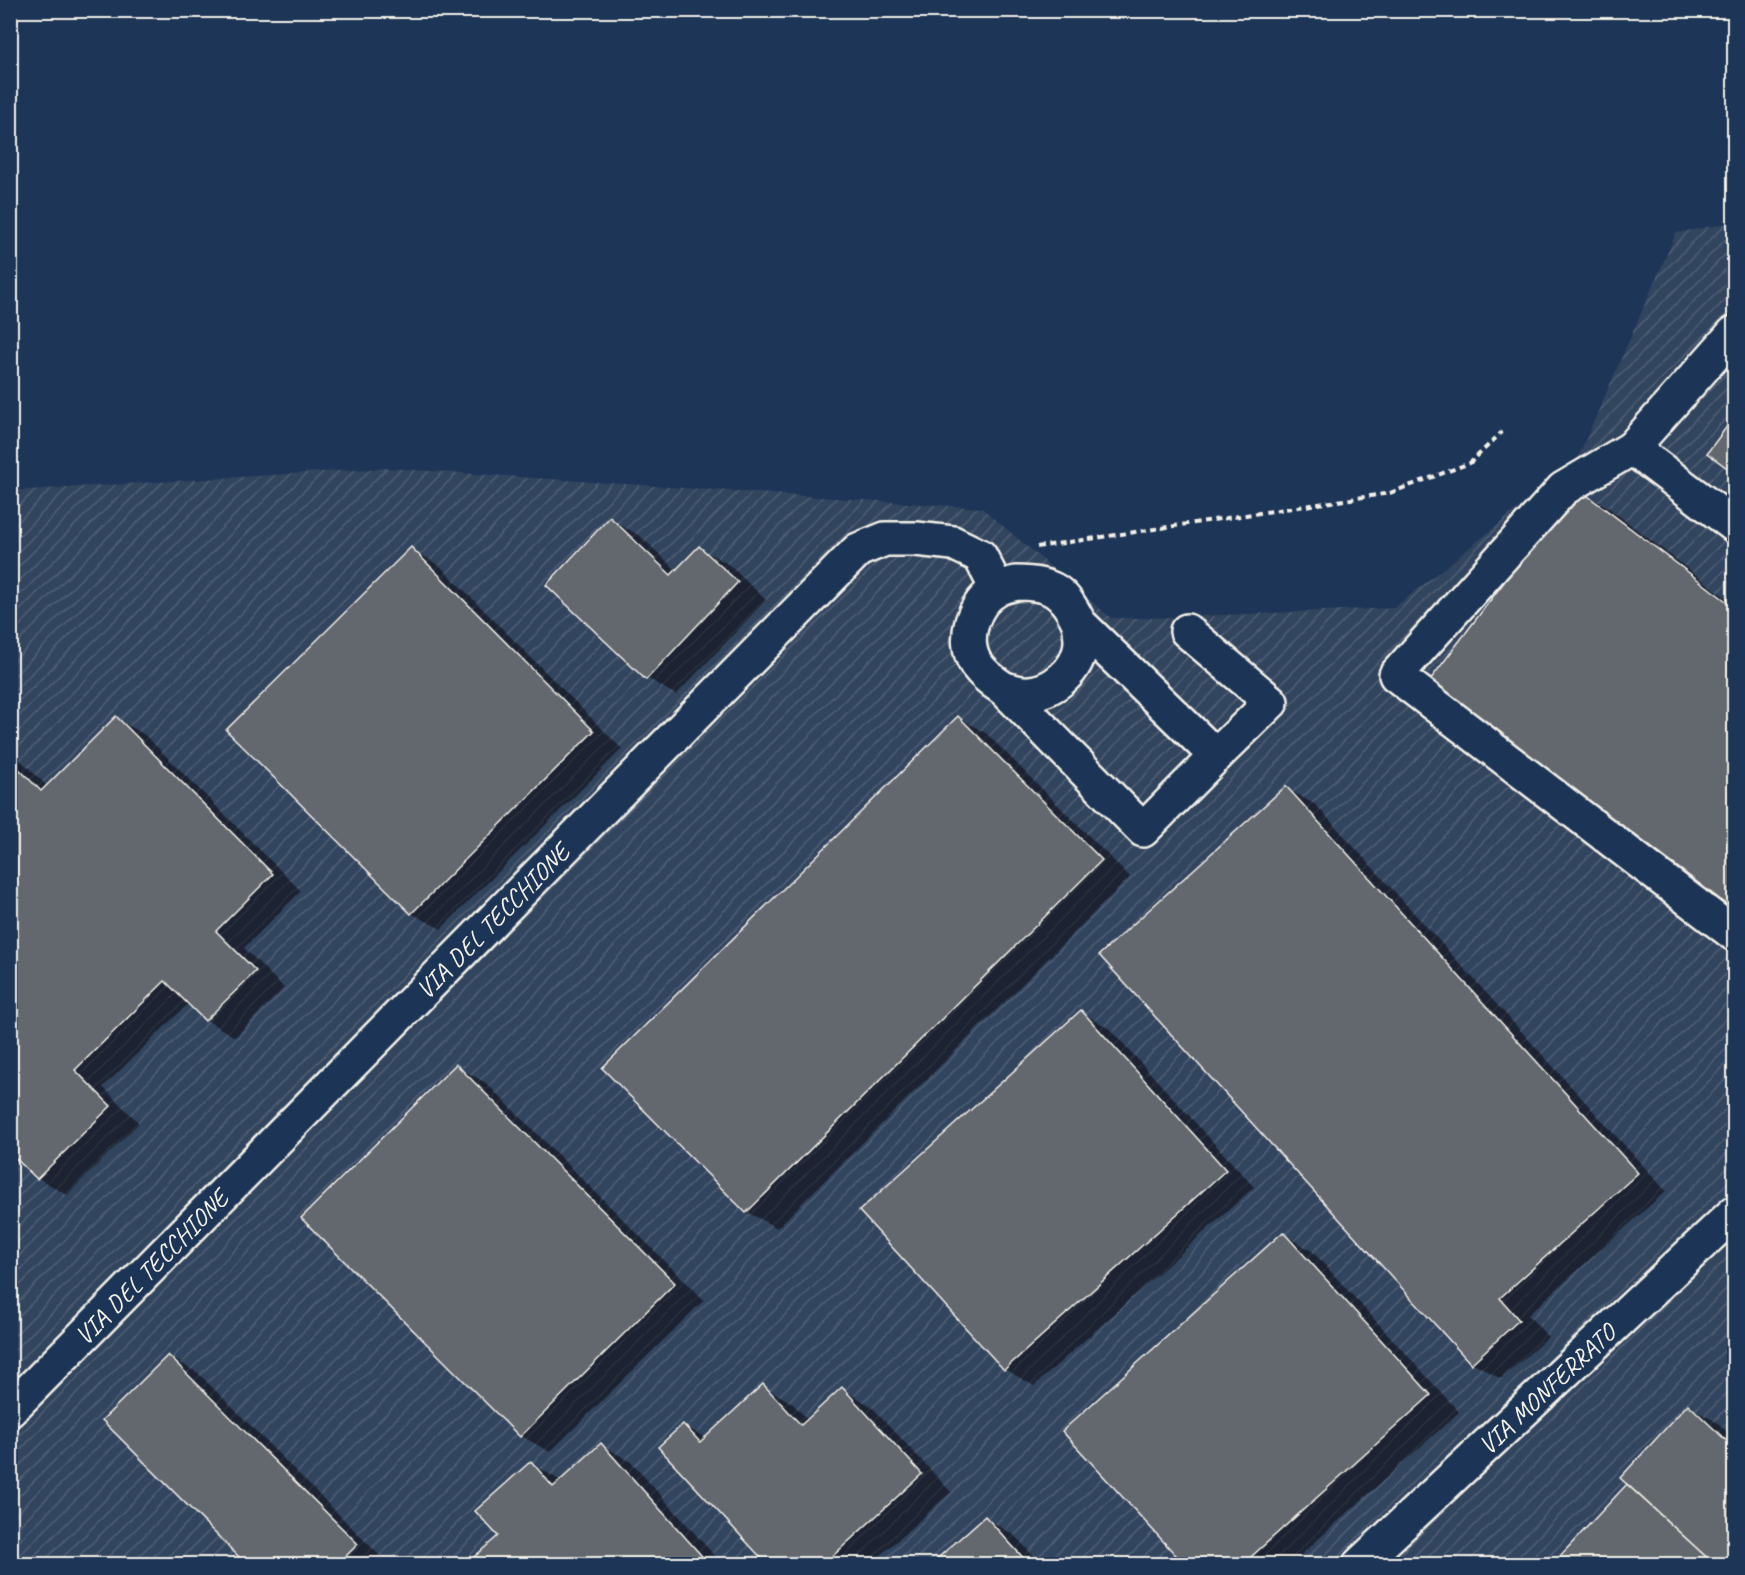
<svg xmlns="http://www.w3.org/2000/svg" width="1745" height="1575" font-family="Caveat,sans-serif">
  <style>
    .industrial { fill: url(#industrial-furrows) }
    .shadow { fill: #0007 }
    .building { fill: #64676e; stroke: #f4f1e8; stroke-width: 1.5 }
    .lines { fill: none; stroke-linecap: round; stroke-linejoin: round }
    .minor-casing { stroke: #f4f1e8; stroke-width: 38 }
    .path { stroke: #f4f1e8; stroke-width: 4; stroke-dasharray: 6 4.5; stroke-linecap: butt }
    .minor { stroke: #1d3557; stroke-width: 33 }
    .labels { text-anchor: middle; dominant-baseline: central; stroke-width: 6; stroke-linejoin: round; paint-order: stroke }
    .street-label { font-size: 26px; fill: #f4f1e8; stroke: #1d3557 }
  </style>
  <defs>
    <pattern id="industrial-furrows" width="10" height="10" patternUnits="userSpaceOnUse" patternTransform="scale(1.5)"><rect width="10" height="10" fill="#32445e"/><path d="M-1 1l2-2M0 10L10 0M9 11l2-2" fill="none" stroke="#505f75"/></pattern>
  </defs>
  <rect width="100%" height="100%" fill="#1d3557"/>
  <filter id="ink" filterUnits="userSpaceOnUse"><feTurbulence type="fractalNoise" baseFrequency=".0167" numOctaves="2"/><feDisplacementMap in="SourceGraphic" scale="12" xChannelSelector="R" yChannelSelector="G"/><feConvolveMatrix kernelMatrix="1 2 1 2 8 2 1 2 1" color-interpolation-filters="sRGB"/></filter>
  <g filter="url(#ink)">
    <path class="industrial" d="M1734 222V1564H11V491L386 468 982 508 1111 618H1146L1394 608 1576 462 1676 233Z"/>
    <path class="shadow" d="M1734 419V472L1709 453Z
      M1576 489 1606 506 1734 604V908L1432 679Z
      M610 519 640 536 677 571 699 548 728 564 766 600 676 695 647 678Z
      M411 549 440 566 622 749 441 929 411 913Z
      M958 717 987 734 1130 877 777 1228 747 1212 604 1068Z
      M116 718 145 735 301 891 244 948 284 988 235 1037 206 1020 189 1003 103 1087 139 1123 67 1195 38 1178 10 1151V750L47 786Z
      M1286 788 1316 805 1666 1191 1528 1315 1548 1337 1501 1379 1472 1362Z
      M1081 1012 1110 1029 1254 1187 1034 1386 1005 1369Z
      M456 1066 486 1083 704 1300 550 1452 521 1436Z
      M1283 1234 1312 1251 1459 1412 1291 1564H1186L1065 1432Z
      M168 1356 198 1373 386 1562 384 1564H248L104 1420Z
      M763 1386 792 1403 808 1420 842 1389 871 1406 951 1492 871 1564H770L661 1447 684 1426 706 1438Z
      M1688 1406 1718 1423 1734 1439V1564H1571L1563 1556 1629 1484Z
      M602 1445 631 1462 722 1564H468L500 1536 531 1463 561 1481Z
      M985 1518 1014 1535 1041 1564H933Z"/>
    <path class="building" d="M1734 417V473L1707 453Z
      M1576 487 1734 607V910L1430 680Z
      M610 517 671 575 699 546 738 582 646 680 546 585Z
      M411 547 594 731 411 914 226 730Z
      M116 716 273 874 216 931 256 971 205 1021 165 981 75 1070 111 1106 37 1179 10 1153V760L41 791Z
      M958 716 1102 860 746 1213 602 1068Z
      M1286 786 1638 1173 1500 1298 1519 1320 1471 1364 1099 955Z
      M1081 1010 1226 1170 1004 1370 859 1211Z
      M456 1064 675 1283 520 1437 301 1218Z
      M1283 1232 1431 1395 1243 1564H1184L1062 1431Z
      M168 1355 358 1544 338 1564H246L102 1420Z
      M763 1384 801 1425 842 1387 922 1474 824 1564H767L658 1447 683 1424 700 1442Z
      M1688 1404 1734 1448V1564H1714L1620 1478Z
      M601 1443 709 1564H466L498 1536 475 1511 531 1461 553 1487Z
      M1627 1484 1714 1564H1569L1560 1556Z
      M985 1516 1029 1564H931Z"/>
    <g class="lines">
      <g class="minor-casing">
        <g id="minor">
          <path d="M1632 448 1734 333"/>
          <path d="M1734 525 1632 448 1563 489 1396 675 1734 934"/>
          <path d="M1016 583C1052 583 1064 591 1079 623L1216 756 1143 830 1004 689C993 682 984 675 976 664 961 640 973 602 998 589 1003 586 1010 585 1016 583Z"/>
          <path d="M1187 631 1271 702 1216 756"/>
          <path d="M1004 689C1010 690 1017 693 1023 693 1051 695 1080 670 1081 642 1081 636 1080 629 1079 623"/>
          <path id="s1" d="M10 1410 858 550 885 539H916L953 543 980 556 997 589"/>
          <path id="s2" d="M1360 1564 1734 1213"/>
        </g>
      </g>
      <path class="path" d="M1037 547 1390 493 1470 463 1502 432"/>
      <use href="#minor" class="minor"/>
    </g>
  </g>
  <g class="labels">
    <g class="street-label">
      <text stroke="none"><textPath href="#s1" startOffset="687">VIA DEL TECCHIONE</textPath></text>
      <text stroke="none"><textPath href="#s1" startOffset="201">VIA DEL TECCHIONE</textPath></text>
      <text stroke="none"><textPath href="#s2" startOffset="256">VIA MONFERRATO</textPath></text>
    </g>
  </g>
  <rect width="1745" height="1575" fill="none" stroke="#1d3557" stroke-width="36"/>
  <rect x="18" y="18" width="1709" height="1539" fill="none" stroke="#f4f1e8" stroke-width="2" filter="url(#ink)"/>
</svg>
